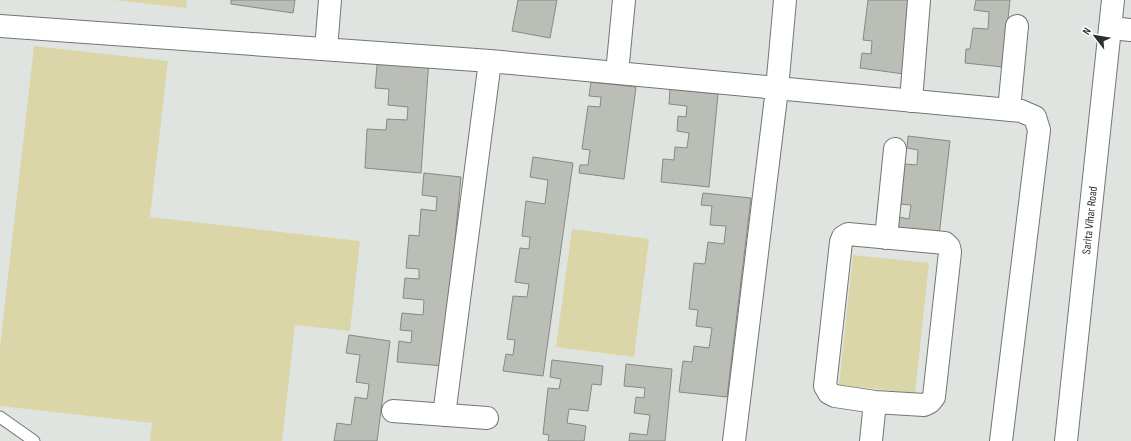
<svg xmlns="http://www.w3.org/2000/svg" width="1131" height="441" font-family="'Sofia Sans Condensed',sans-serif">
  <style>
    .green { fill: #dad6a7 }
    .building { fill: #bbbdb7; stroke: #878984 }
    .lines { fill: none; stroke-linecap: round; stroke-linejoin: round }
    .service-casing { stroke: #727671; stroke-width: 13 }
    .minor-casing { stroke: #727671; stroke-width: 24 }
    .tertiary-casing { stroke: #727671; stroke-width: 24 }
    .service { stroke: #fff; stroke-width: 11 }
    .minor { stroke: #fff; stroke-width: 22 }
    .tertiary { stroke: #fff; stroke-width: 22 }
    .labels { text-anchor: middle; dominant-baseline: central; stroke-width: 4; stroke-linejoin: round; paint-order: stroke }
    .street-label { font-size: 12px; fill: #2d2f2d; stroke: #fff }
  </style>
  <rect width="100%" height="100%" fill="#e0e4e0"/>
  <path class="green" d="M114 0H187L186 8Z
    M34 46 168 61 150 217 360 241 350 331 295 325 282 441H150L152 423 0 406V347Z
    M572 229 649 239 634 357 556 347Z
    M853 255 929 263 915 393 839 385Z"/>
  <path class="building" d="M231 0H295L293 13 231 4Z
    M518 0H557L550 38 512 31Z
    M868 0H913L904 74 860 68 862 53 871 54 872 41 863 40Z
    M976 0H1010L1003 67 965 63 966 49H970L973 28 988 29 989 12 974 10Z
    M378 55 429 59 421 173 365 168 367 129 386 130 387 119 407 120 408 107 388 105 389 89 375 88Z
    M591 82 636 87 624 179 579 173 580 165H588L590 150 582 149 588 106 600 107 601 97 589 96Z
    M670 89 718 94 709 187 661 182 663 159 674 160 675 147 687 148 689 133 677 131 678 116 686 117 687 106 669 104Z
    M908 136 950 141 939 236 897 232 899 217 909 219 911 205 900 204 905 164 917 165 918 150 907 148Z
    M533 157 573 163 543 376 503 371 506 354 513 355 515 340 507 339 513 296 527 297 529 284 515 282 520 248 529 249 530 237 522 236 526 201 545 204 548 180 530 177Z
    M424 173 461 177 443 366 397 362 399 341 411 343 412 331 400 330 402 313 423 315 424 300 403 298 405 278 419 279V269L406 268 409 235 419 236 421 209 436 211 437 197 422 195Z
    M703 193 751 198 727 397 679 392 683 361 692 362 694 346 709 348 712 328 696 326 698 310 689 309 694 263 705 264 708 242 724 244 726 226 710 225 712 206 701 205Z
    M349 335 390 341 377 441H334L337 423 351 425 355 397 367 399 369 384 356 382 360 355 346 353Z
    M552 360 603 366 601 385 592 384 588 411 569 409 567 423 586 426 584 441H548L549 435 543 434 548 388 559 389 561 379 550 377Z
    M626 364 672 369 665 441H629L630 433 647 435 650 415 634 413 636 397 644 398 645 388 624 386Z"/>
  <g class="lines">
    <g class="service-casing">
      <path id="service" d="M0 417 34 441"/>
    </g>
    <g class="minor-casing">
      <path id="minor" d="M0 26 490 61 1021 111 1035 117 1039 130 1001 441
        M1110 28 1131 30
        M326 49 330 0
        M617 73 624 0
        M911 101 919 0
        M1009 110 1017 26
        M848 234 945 243 949 247 950 252 934 397 930 402 924 405 875 402 835 396 829 393 825 386 841 242 843 237Z
        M886 238 895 149
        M393 411 487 418
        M444 415 490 61
        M734 441 777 89 785 0
        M871 441 875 402"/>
    </g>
    <g class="tertiary-casing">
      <g id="tertiary">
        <path id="s1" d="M1066 441 1113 0"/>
      </g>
    </g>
    <use href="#service" class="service"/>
    <use href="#minor" class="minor"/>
    <use href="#tertiary" class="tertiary"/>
  </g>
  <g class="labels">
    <g class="street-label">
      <text stroke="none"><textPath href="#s1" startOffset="222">Sarita Vihar Road</textPath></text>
    </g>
  </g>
  <g transform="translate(1095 36) rotate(301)" stroke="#ffffff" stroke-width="3" paint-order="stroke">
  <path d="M0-3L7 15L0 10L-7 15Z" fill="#2d2f2d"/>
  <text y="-6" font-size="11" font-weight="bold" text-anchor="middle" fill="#2d2f2d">N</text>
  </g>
</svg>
